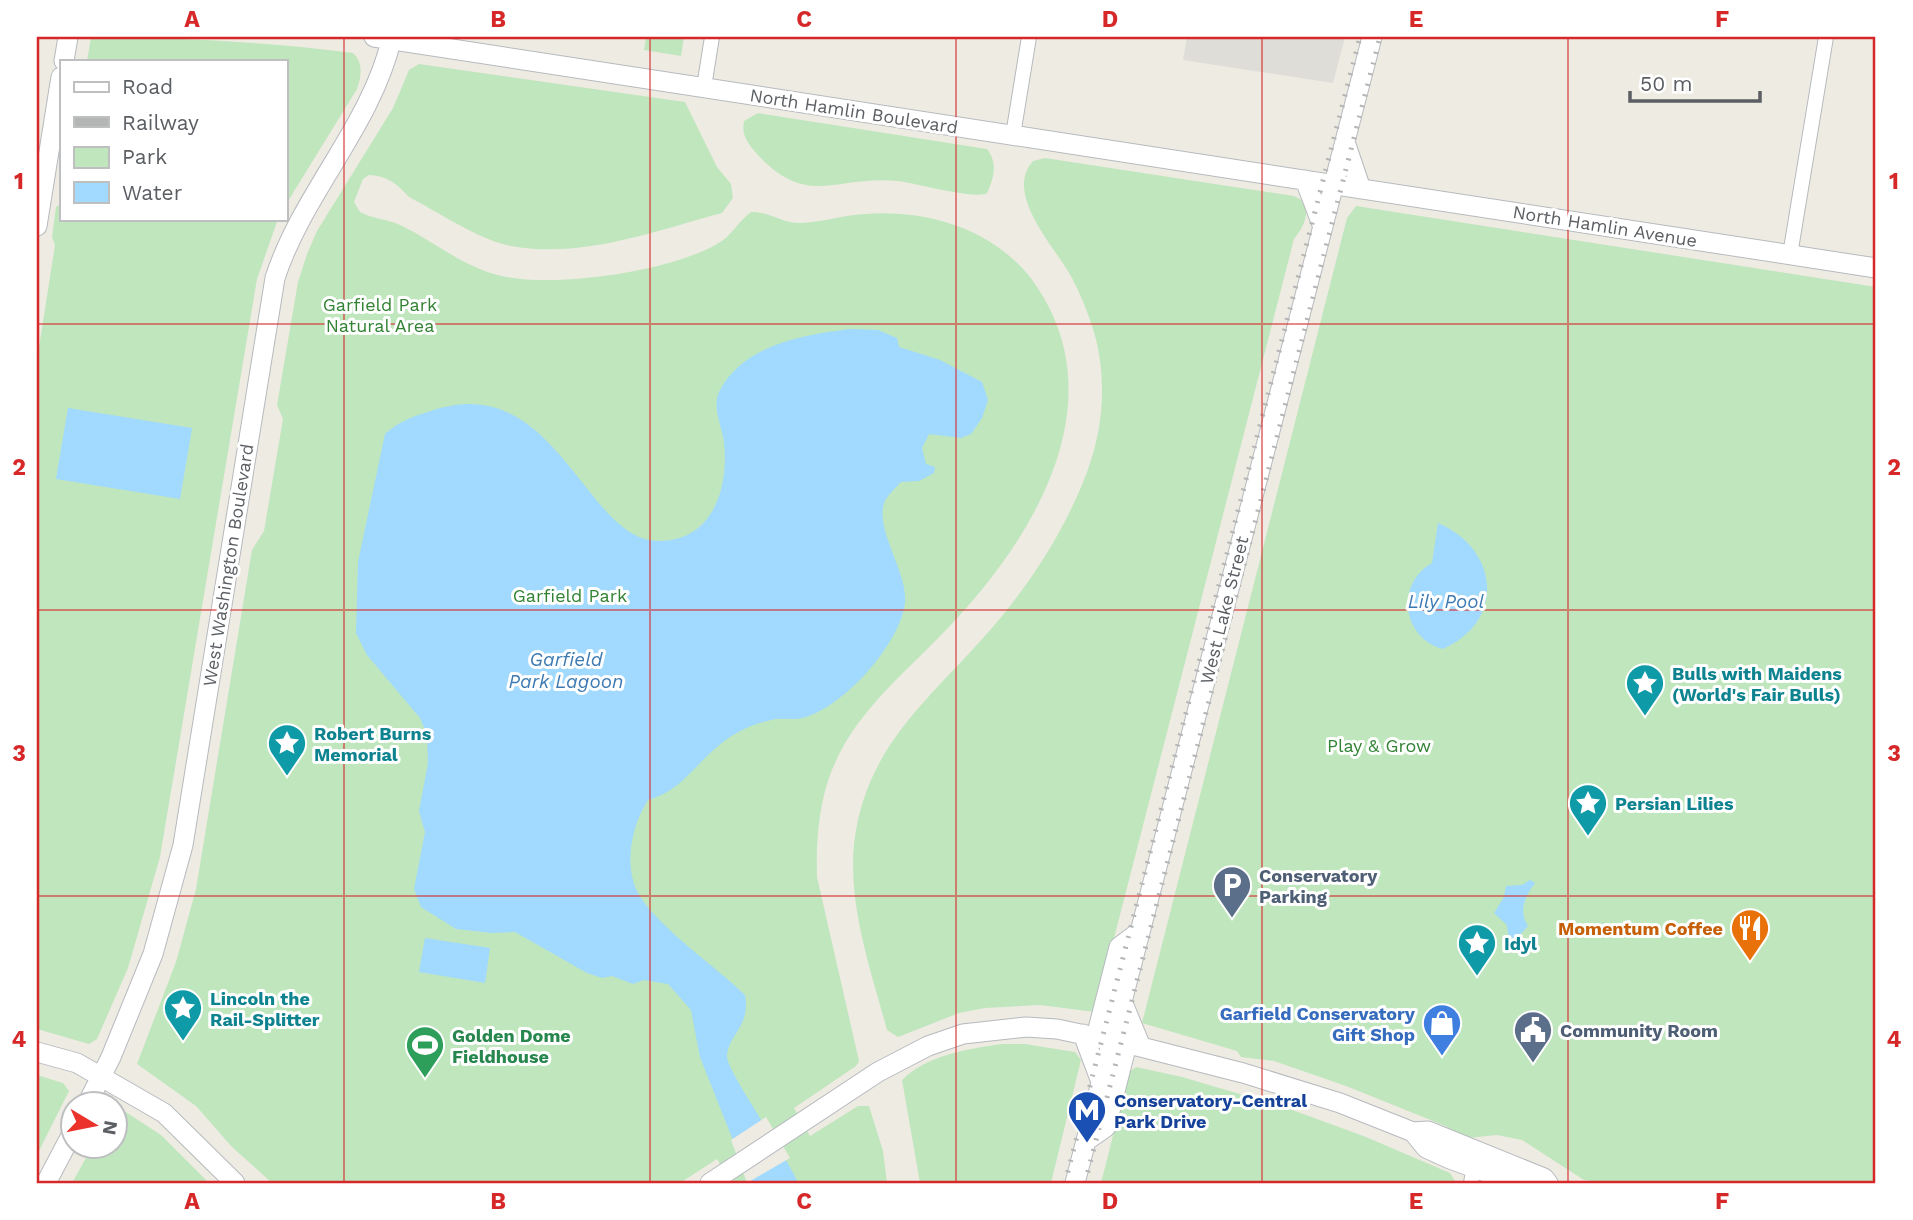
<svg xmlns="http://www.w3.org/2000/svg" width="1913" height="1220" font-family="'Work Sans',sans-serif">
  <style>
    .industrial { fill: #dfddd7 }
    .green { fill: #c0e6be }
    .water { fill: #a1d9ff }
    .pier { fill: #eeebe2 }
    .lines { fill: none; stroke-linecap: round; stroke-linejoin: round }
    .street-casing { stroke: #b5b9bd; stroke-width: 16 }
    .secondary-casing { stroke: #b6babf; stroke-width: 21 }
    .street { stroke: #fff; stroke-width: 14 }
    .secondary { stroke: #fff; stroke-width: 19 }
    .rail { stroke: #b4b5b5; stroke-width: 5; stroke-dasharray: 2 9; stroke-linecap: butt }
    .grid { fill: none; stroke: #d62828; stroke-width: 2; stroke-opacity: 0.55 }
    .labels { text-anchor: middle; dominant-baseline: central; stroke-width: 6; stroke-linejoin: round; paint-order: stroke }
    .street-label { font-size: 18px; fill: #5b5f63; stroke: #fff }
    .park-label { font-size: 18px; fill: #338334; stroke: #fff }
    .culture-label { font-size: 18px; font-weight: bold; fill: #0d838f; stroke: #fff; text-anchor: start }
    .service-label { font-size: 18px; font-weight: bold; fill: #4e5e75; stroke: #fff; text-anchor: start }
    .food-label { font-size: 18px; font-weight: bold; fill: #c56008; stroke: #fff; text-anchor: end }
    .shop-label { font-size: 18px; font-weight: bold; fill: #366cbe; stroke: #fff; text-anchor: end }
    .leisure-label { font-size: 18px; font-weight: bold; fill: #27864d; stroke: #fff; text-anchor: start }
    .transit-label { font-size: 18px; font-weight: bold; fill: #164399; stroke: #fff; text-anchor: start }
    .water-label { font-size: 19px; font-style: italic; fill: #3d7ab2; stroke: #fff }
    .neatline { fill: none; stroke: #d62828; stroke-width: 2.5 }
    .grid-label { font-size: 23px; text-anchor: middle; font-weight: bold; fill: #d62828 }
  </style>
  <rect width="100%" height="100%" fill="#eeebe2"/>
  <path class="industrial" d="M1187 37H1345L1333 83 1183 60Z"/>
  <path class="green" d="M91 37C179 37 266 42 353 53 364 63 361 77 357 89L285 206V61H87Z
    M646 37H684L681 56 644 50Z
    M419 64 685 102 717 167 731 184 733 198 722 213C655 231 581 259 511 246 479 240 438 212 409 197 397 184 388 176 369 175L363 179 354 202 360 212C373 219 387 219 400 225 432 240 459 264 494 274 548 290 669 272 717 244 732 236 738 221 751 212 766 211 781 222 797 223 819 223 843 215 865 214 930 209 1000 231 1037 287 1116 405 1032 541 946 630 906 672 859 709 835 763 819 798 816 840 817 877L859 1061 856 1066 794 1108 810 1136 858 1106H869L883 1151 887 1183H731L717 1159 680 1183H272L232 1147 196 1106 137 1064 176 962 196 889 252 550 264 531 283 419 277 405 298 282 307 254 317 231 393 108 409 70Z
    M758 113 987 149C998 163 994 178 987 193 976 200 915 183 898 181 835 175 808 209 757 154 748 144 741 135 744 121Z
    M1045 158 1294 196 1305 202C1309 216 1303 228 1294 239L1095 1012 1040 1005 985 1008 959 1013 898 1037 887 1030C871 970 848 907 854 844 865 749 925 703 984 637 1027 589 1064 533 1087 472 1104 427 1107 378 1094 332 1088 313 1081 295 1072 278 1056 248 1003 194 1033 161Z
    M61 204V219H278L257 279 160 857 128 968 97 1039 89 1044 37 1029V360L55 245 52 237 56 207Z
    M1356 206 1876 287V1183H1605L1584 1180 1522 1140 1497 1135 1468 1138 1443 1125 1346 1086 1274 1061 1241 1057 1237 1051 1142 1023 1347 218Z
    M1001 1044H1025L1075 1052 1081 1060 1051 1183H920L902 1080C927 1055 968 1049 1001 1044Z
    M1136 1067 1182 1077 1287 1108 1366 1137 1450 1173 1456 1183H1101L1129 1072Z
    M37 1075 63 1083 69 1091 37 1155Z
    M118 1107 161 1135 209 1183H72L92 1147 116 1146V1108Z"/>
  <path class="water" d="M850 329 878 330 897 338 899 347 940 360 982 382 988 400 982 418 971 434 961 438 929 434 922 448 926 464 935 467 934 473 919 481 901 482C896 487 890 493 886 499 871 525 908 571 905 602 901 643 844 707 803 718 794 720 785 718 776 719 758 722 741 729 727 739 697 760 684 790 648 800 631 826 622 870 641 898 661 929 716 967 745 995 751 1026 728 1035 727 1056 726 1071 788 1157 798 1183H750L700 1057 691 1010 668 984 644 980 633 984 612 976 602 978 587 973 515 932 492 933 456 929 421 907 414 889 425 832 419 811 428 763 427 735 420 718 367 655 356 633 358 562 385 434C400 420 418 415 437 409 557 373 586 542 659 541 713 541 729 488 724 442 722 425 711 407 720 390 745 344 804 335 850 329Z
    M68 408 192 428 180 499 56 479Z
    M1438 523C1499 549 1506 621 1443 649 1402 638 1395 584 1432 563Z
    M1530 880 1535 883C1525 896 1518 911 1528 926L1515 940 1508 934 1507 925 1494 913 1504 897 1506 886 1522 885Z
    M425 938 490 948 485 983 419 972Z"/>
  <path class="pier" d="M766 1117 790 1158 747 1183 731 1140Z"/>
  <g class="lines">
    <g class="street-casing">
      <path id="street" d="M704 87 712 37
        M1013 135 1029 37
        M1790 255 1826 37
        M1471 1183 1475 1160"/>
    </g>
    <g class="secondary-casing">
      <path id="secondary" d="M374 37 1876 268
        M64 61 68 37
        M1345 142 1361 189
        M1305 180 1323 227
        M37 226 61 77
        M1122 1001 1141 1047
        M1083 1034 1101 1082
        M1096 1037 1119 947 1140 931
        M37 1052 77 1063 164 1113 235 1183
        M87 1104 111 1057 153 954 183 845 275 278C303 192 372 125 392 37
        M1413 1132 1428 1131 1544 1178 1548 1183
        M1086 1141 1106 1127 1127 1044
        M46 1183 74 1130
        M710 1183 878 1072 928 1046 963 1034 1026 1027 1057 1029 1141 1047 1243 1073 1340 1103 1413 1132 1426 1148 1450 1159 1516 1183
        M1075 1183 1372 37"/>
    </g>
    <use href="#street" class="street"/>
    <use href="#secondary" class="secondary"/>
    <path class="rail" d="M1065 1183 1360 37
      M1085 1183 1380 37"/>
  </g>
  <path class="grid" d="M344 37V1183M650 37V1183M956 37V1183M1262 37V1183M1568 37V1183M37 324H1876M37 610H1876M37 896H1876"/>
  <defs>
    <g id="sight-pin" transform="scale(2.0125)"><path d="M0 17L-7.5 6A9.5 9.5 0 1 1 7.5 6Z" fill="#0f9aa8" stroke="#fff"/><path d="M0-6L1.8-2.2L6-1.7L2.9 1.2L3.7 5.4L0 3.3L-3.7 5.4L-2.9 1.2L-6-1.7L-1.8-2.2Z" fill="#fff"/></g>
    <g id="parking-pin" transform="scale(2.0125)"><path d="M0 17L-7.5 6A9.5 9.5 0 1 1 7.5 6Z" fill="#5c6f8a" stroke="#fff"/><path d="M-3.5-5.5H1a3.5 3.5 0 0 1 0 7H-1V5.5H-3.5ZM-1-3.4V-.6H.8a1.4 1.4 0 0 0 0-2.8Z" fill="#fff"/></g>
    <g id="restaurant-pin" transform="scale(2.0125)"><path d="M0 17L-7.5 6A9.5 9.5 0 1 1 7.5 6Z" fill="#e8710a" stroke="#fff"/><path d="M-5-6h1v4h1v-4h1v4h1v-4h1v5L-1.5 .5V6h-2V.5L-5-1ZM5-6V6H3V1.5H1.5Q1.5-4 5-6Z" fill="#fff"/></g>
    <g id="shop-pin" transform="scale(2.0125)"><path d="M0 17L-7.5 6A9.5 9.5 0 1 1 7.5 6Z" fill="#3f7fe0" stroke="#fff"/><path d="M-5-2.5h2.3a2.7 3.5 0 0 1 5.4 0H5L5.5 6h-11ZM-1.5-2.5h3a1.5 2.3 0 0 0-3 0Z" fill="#fff"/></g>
    <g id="civic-pin" transform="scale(2.0125)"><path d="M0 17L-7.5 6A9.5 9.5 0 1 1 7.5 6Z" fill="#5c6f8a" stroke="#fff"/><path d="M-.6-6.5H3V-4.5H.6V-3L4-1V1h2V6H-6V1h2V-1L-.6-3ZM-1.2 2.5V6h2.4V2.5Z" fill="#fff"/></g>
    <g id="stadium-pin" transform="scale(2.0125)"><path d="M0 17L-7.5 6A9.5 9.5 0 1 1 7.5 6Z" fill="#2e9e5b" stroke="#fff"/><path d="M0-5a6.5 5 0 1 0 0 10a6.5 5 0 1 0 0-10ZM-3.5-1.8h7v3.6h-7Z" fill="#fff"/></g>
    <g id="metro-pin" transform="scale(2.0125)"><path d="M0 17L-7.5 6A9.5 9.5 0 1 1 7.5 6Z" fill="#1a4fb4" stroke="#fff"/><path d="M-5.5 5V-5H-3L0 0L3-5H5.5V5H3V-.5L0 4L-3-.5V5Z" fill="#fff"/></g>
  </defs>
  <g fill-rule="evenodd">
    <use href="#sight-pin" x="1645" y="683"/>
    <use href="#sight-pin" x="287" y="743"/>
    <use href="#sight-pin" x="1588" y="803"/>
    <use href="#parking-pin" x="1232" y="885"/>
    <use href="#restaurant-pin" x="1750" y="928"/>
    <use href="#sight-pin" x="1477" y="943"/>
    <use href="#sight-pin" x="183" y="1008"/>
    <use href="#shop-pin" x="1442" y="1023"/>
    <use href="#civic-pin" x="1533" y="1030"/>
    <use href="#stadium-pin" x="425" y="1045"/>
    <use href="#metro-pin" x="1087" y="1110"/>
  </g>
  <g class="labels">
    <g class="street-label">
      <text transform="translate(854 111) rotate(9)">North Hamlin Boulevard</text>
      <text transform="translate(1605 226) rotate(9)">North Hamlin Avenue</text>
      <text transform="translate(228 565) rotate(-81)">West Washington Boulevard</text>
      <text transform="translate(1224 610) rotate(-76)">West Lake Street</text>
    </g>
    <g class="park-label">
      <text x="380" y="304">Garfield Park<tspan x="380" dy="21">Natural Area</tspan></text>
      <text x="570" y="595">Garfield Park</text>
      <text x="1379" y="745">Play &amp; Grow</text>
    </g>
    <g class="culture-label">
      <text x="1672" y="673">Bulls with Maidens<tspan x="1672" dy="21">(World's Fair Bulls)</tspan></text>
      <text x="314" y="733">Robert Burns<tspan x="314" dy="21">Memorial</tspan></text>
      <text x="1615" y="803">Persian Lilies</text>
      <text x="1504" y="943">Idyl</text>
      <text x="210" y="998">Lincoln the<tspan x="210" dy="21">Rail-Splitter</tspan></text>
    </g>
    <g class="service-label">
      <text x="1259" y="875">Conservatory<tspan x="1259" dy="21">Parking</tspan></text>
      <text x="1560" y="1030">Community Room</text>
    </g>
    <g class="food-label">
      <text x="1723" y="928">Momentum Coffee</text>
    </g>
    <g class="shop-label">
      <text x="1415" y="1013">Garfield Conservatory<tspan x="1415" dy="21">Gift Shop</tspan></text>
    </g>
    <g class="leisure-label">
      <text x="452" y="1035">Golden Dome<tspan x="452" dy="21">Fieldhouse</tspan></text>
    </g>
    <g class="transit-label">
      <text x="1114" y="1100">Conservatory-Central<tspan x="1114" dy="21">Park Drive</tspan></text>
    </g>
    <g class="water-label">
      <text x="1446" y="601">Lily Pool</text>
      <text x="566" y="659">Garfield<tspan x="566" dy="22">Park Lagoon</tspan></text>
    </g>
  </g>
  <rect width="1913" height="1220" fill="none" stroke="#ffffff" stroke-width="77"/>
  <rect x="60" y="60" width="228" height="161" fill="#ffffff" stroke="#bdbfc1" stroke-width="2"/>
  <rect x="74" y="82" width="35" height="10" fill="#ffffff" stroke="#bdbfc1" stroke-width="2"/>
  <text x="122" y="94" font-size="21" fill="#5b5f63">Road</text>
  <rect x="74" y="117" width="35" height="10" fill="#b4b5b5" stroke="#bdbfc1" stroke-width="2"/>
  <text x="122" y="130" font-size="21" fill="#5b5f63">Railway</text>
  <rect x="74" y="147" width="35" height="21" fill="#c0e6be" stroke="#bdbfc1" stroke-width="2"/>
  <text x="122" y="164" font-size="21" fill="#5b5f63">Park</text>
  <rect x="74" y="182" width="35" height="21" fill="#a1d9ff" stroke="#bdbfc1" stroke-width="2"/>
  <text x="122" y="200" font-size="21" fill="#5b5f63">Water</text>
  <g transform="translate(94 1125) rotate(100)"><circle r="33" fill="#ffffff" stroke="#bdbfc1" stroke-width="2"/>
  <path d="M0-5L12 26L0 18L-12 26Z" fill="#eb332b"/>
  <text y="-10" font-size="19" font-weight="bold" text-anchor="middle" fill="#5b5f63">N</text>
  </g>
  <path d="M1630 91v10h130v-10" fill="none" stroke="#5b5f63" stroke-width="3.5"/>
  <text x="1640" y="91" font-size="21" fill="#5b5f63" stroke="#ffffff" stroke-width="5" paint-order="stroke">50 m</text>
  <rect x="38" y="38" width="1836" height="1144" class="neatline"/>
  <g class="grid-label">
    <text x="192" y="27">A</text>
    <text x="498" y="27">B</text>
    <text x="804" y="27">C</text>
    <text x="1110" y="27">D</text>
    <text x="1416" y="27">E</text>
    <text x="1722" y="27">F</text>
    <text x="19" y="189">1</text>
    <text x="1894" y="189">1</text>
    <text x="19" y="475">2</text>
    <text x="1894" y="475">2</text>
    <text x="19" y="761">3</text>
    <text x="1894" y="761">3</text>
    <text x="19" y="1047">4</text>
    <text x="1894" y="1047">4</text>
    <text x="192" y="1209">A</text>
    <text x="498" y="1209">B</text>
    <text x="804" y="1209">C</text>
    <text x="1110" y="1209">D</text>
    <text x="1416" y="1209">E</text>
    <text x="1722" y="1209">F</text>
  </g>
</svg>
